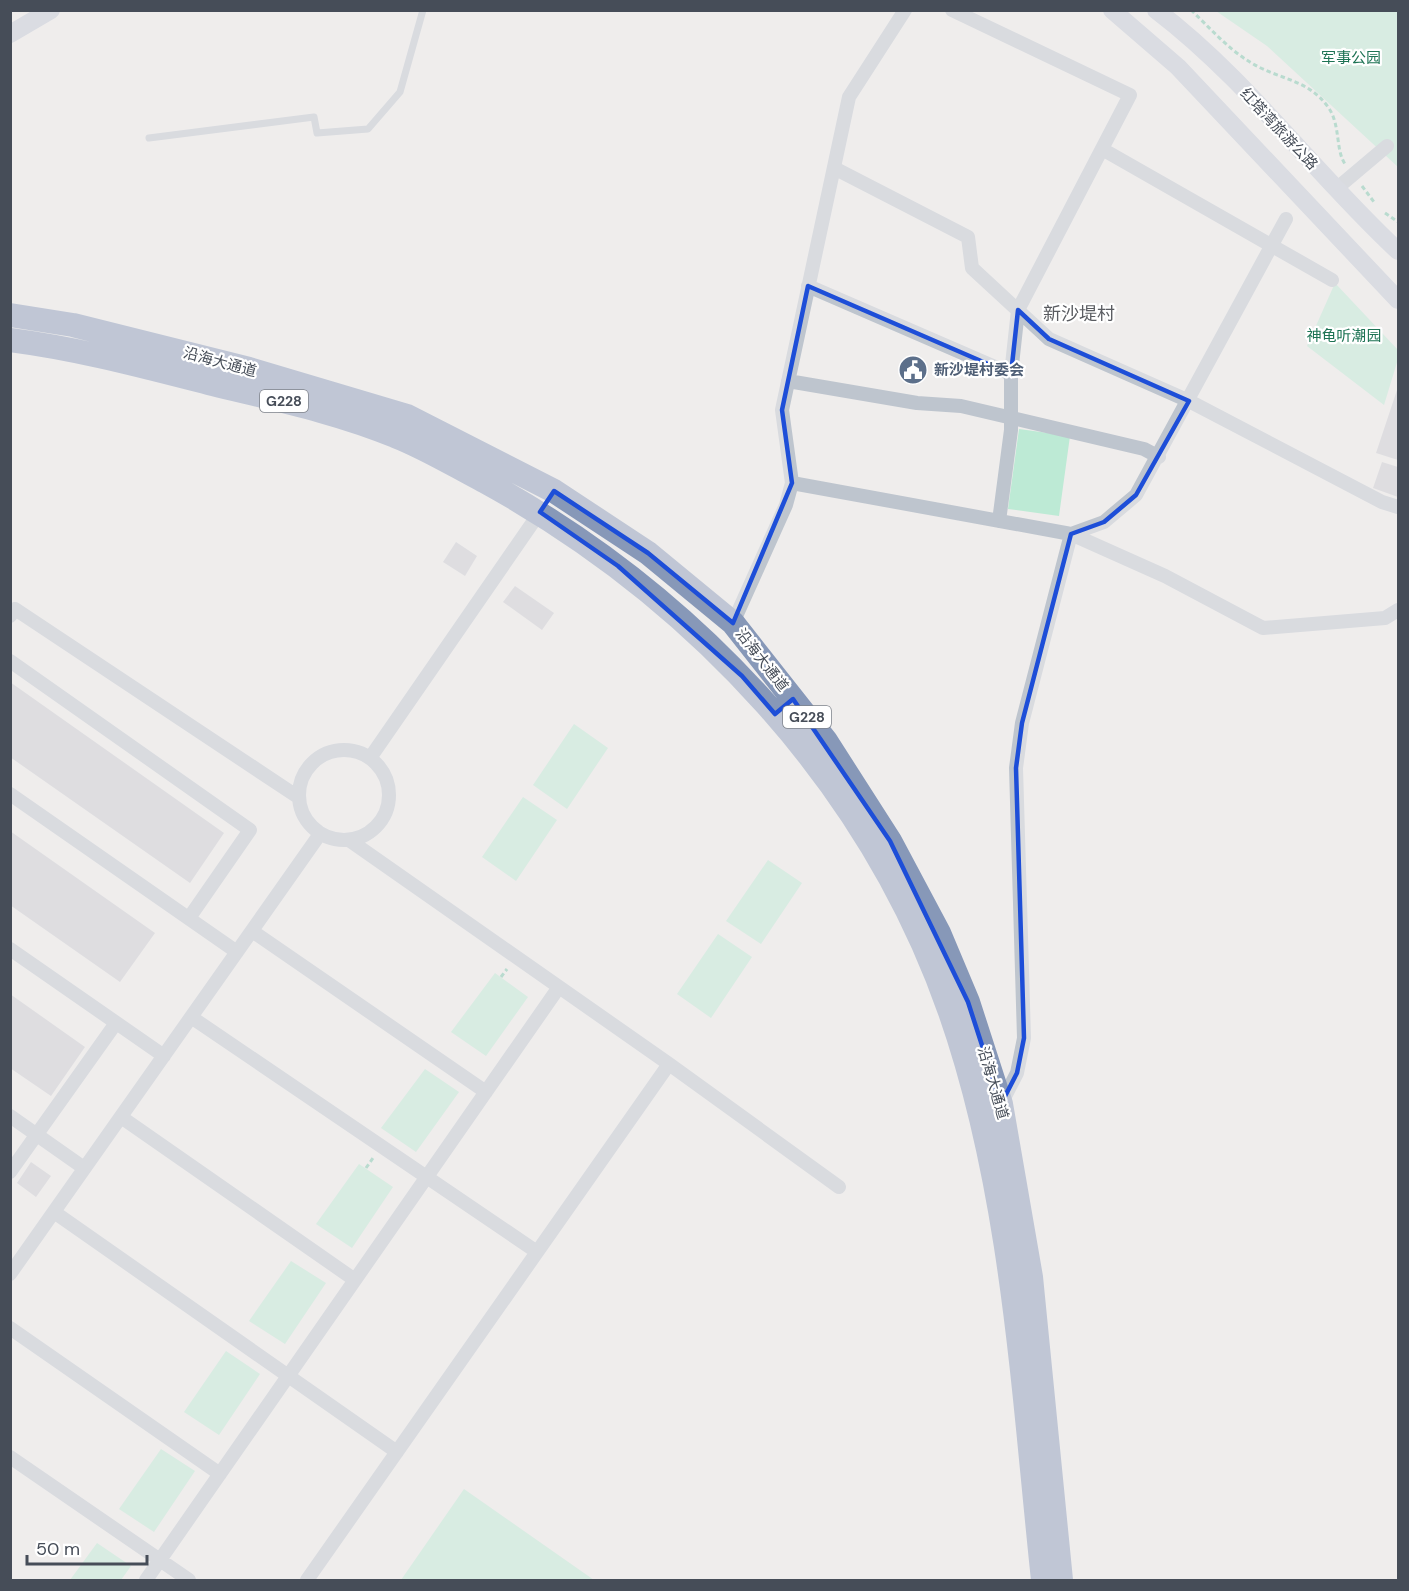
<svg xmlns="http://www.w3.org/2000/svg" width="1409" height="1591" font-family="'DM Sans','Noto Sans SC',sans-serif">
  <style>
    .green { fill: #bdead5 }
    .building { fill: #cacbd1 }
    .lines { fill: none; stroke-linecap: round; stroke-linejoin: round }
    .path { stroke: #78c5aa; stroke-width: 3; stroke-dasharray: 4.5 3; stroke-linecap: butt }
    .lane { stroke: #bec5ce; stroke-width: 7 }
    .street { stroke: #bec5ce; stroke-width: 14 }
    .secondary { stroke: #c0c7d4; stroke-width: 18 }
    .highway { stroke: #8798b8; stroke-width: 24 }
    .marked { fill: none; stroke: #1d4ed8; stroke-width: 4.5; stroke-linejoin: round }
    .labels { text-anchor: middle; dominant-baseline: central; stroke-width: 4.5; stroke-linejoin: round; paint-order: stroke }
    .shield { fill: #fff; stroke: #7e828a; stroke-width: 1.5 }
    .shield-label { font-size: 14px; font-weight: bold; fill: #464d58 }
    .park-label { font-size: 15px; fill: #1d7354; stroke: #fff }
    .street-label { font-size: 15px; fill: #464d58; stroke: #fff }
    .service-label { font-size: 15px; font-weight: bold; fill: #4e5e75; stroke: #fff; text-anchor: start }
    .quarter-label { font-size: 18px; fill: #5a5c61; stroke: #fff }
  </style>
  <rect width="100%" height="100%" fill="#efedec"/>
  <path class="green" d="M1216 11H1398V167L1267 46Z
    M1335 283 1398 350V359L1384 405 1307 346Z
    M1019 429 1070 436 1059 516 1008 509Z
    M574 724 608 748 567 809 533 785Z
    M523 797 557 820 516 881 482 857Z
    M768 860 802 883 761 944 726 921Z
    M718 934 752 957 711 1018 677 994Z
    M495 973 528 997 486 1056 451 1032Z
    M425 1069 459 1092 416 1152 381 1128Z
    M359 1164 393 1187 352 1248 316 1224Z
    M291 1261 326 1283 285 1344 249 1321Z
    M226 1351 260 1374 219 1435 184 1412Z
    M161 1449 195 1471 154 1532 119 1509Z
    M464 1489 594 1580H401Z
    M97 1543 131 1566 121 1580H70Z"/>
  <path class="building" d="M1397 390 1398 391V460L1376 453Z
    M1382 462 1398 467V497L1373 488Z
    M456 542 477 556 465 576 443 562Z
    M515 586 554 613 542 630 503 602Z
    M10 682 224 833 190 883 10 757Z
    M10 831 155 933 120 982 10 905Z
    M10 994 85 1047 51 1096 10 1068Z
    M31 1162 51 1176 36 1197 17 1183Z"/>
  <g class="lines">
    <path class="path" d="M1191 10C1209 27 1228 49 1250 62 1278 80 1307 78 1328 107 1341 125 1335 149 1345 164
      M1362 186 1374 202
      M1385 213 1398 222
      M501 977 507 969
      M366 1168 373 1158"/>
    <path class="lane" d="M149 138 314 117 317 133 368 129 400 92 423 10"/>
    <path class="street" d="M952 10 1130 95 1018 310 1011 374V430L999 521
      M1102 149 1332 280
      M834 168 968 237 972 268 1049 339 1189 401 1382 502 1398 507
      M1336 189 1387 146
      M808 286 1011 374
      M788 381 917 403 961 406 1144 449 1159 457
      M792 483 1071 534 1165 576 1263 628 1385 618 1398 610
      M10 616 15 609 298 797
      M733 623 786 505 792 483 782 410 849 97 905 10
      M10 661 250 830 189 918
      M299 795a45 45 0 1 1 90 0a45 45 0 1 1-90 0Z
      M370 758 540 512
      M10 794 237 952
      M349 840 669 1064 839 1187
      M252 931 486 1092
      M10 949 164 1056
      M191 1017 537 1252
      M1001 1104 1017 1073 1024 1038 1016 768 1022 723 1071 534 1104 522 1136 495 1286 219
      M10 1116 84 1168
      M121 1117 355 1280
      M10 1172 116 1023
      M54 1212 397 1452
      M10 1274 320 834
      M10 1328 220 1474
      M10 1457 189 1580
      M146 1580 559 987
      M307 1580 669 1064"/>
    <path class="secondary" d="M1112 10 1178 67 1398 300
      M1156 10C1247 79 1315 174 1398 251
      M10 34 51 10"/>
    <path class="highway" d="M10 315 73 325 249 369 407 416 554 491 648 553 733 623 826 741 890 841 939 933 968 1002 1001 1104 1031 1277 1061 1580
      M10 340C80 349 146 367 213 384 274 399 337 412 395 436 426 448 455 466 484 481 694 596 870 783 950 1012 1013 1192 1023 1392 1043 1580"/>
  </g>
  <path d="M0 0H1409V1591H0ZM808 286 1011 374 1018 310 1049 339 1189 401 1136 495 1104 522 1071 534 1022 723 1016 768 1024 1038 1017 1073 1001 1104 968 1002 890 841 793 699 775 714 742 676 618 566 540 512 554 491 648 553 733 623 792 483 782 410Z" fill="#efedec" fill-opacity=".55" fill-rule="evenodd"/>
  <path class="marked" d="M808 286 1011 374 1018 310 1049 339 1189 401 1136 495 1104 522 1071 534 1022 723 1016 768 1024 1038 1017 1073 1001 1104 968 1002 890 841 793 699 775 714 742 676 618 566 540 512 554 491 648 553 733 623 792 483 782 410Z"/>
  <defs>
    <g id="civic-disc" transform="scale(1.5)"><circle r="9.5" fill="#5c6f8a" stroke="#fff"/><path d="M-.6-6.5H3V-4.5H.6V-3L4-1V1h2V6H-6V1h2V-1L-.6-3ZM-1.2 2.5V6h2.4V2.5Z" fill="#fff"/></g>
  </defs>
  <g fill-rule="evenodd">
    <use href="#civic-disc" x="913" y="370"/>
  </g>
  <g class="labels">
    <g class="shield">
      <rect x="260" y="390" width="48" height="22" rx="4.5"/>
      <rect x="783" y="706" width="48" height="22" rx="4.5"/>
    </g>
    <g class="shield-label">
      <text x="284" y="401">G228</text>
      <text x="807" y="717">G228</text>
    </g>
    <g class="park-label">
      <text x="1351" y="58">军事公园</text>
      <text x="1344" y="336">神龟听潮园</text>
    </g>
    <g class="street-label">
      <text transform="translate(1279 129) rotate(47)">红塔湾旅游公路</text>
      <text transform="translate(220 362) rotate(15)">沿海大通道</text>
      <text transform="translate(762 660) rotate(52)">沿海大通道</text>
      <text transform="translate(993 1083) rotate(74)">沿海大通道</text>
    </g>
    <g class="service-label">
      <text x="934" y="370">新沙堤村委会</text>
    </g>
    <g class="quarter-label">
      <text x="1079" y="314">新沙堤村</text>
    </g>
  </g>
  <rect width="1409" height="1591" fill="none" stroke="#464d58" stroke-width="24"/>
  <path d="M27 1555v9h120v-9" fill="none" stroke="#464d58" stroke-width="3"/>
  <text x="36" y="1555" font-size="18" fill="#464d58" stroke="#ffffff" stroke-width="4.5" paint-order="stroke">50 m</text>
</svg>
